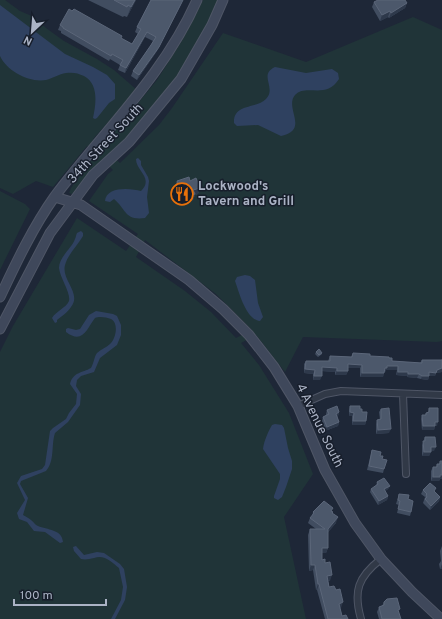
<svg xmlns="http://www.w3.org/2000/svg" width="442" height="619" font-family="Overpass,sans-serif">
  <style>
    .green { fill: #203438; fill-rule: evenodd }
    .water { fill: #2f4160 }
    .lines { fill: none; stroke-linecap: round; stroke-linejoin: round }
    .street-casing { stroke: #4f5666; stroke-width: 8 }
    .secondary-casing { stroke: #4f5666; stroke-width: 11 }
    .street { stroke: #313947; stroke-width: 6 }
    .secondary { stroke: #3f485b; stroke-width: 9 }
    .wall { fill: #414d60 }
    .shaded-wall { fill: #2e394b }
    .building { fill: #4c586b; stroke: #5b6679 }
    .labels { text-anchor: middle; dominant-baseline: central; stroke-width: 3; stroke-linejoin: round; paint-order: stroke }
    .street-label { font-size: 13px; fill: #abb3c5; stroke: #171e2b }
    .poi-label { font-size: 13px; font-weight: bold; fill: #abb3c5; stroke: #171e2b; text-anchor: start }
  </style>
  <rect width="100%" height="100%" fill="#1e2737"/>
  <path class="green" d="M0 0H5L20 11 34 17 46 28 64 41 97 59 114 70 137 90 93 139 102 147 157 80 183 39 203 0H220C192 61 157 108 111 155L120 163 159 125 172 108 223 33 306 62 413 17 442 30V341L437 342 303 337 285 372 256 335 241 343 259 365 289 413 313 474 284 517 306 619H0V352L13 326 77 218 126 251 138 234 89 201 108 174 113 170 104 161C92 171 83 183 72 194L69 193 71 188 96 154 87 146 53 187 36 181 13 194 0 188ZM145 240 216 294 252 330 236 338 211 312 185 291 136 257Z
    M0 191 25 204 30 209 0 270Z"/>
  <path class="water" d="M0 5 65 54 93 67 107 75 115 84V99L109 103 97 118 95 119 93 118C96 104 99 84 84 76 78 73 73 72 66 73 59 74 53 78 46 80 29 83 7 71 0 56Z
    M275 67 306 73 332 69 338 73 339 79C326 100 306 83 295 95 284 108 310 130 281 136L258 125 237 126 234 123C233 103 257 109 266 99 277 88 258 75 275 67Z
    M138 158 141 161V165L148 177 149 181 147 197 149 213 145 218C125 221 126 209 114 199L110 202 105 201C106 186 131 188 141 191 154 178 136 171 136 159Z
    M81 231 83 233V236C78 245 68 254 65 265 61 280 82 293 71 307 68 312 62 316 57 320V322L55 323 52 318C56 311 66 308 69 301 71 293 60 278 59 268 59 257 72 248 75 239 76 237 76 235 77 233Z
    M245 275 250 276 255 280 258 303 263 317 260 321C246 320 239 292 235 281L237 277Z
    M96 311 113 314 117 316 121 325V335L117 345 100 358 94 372 81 376 77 380 76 386 81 394 80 405 68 422 55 433C51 445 55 461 46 471L21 481 20 484 28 498 23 515C26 517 29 518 31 520 34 522 35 525 38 526 47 530 62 529 63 542L60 543 45 532 34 531 27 522 19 519 17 513 25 500 17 483 21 476 42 469 45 465 50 431 53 428 66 419 69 413 76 404 77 394 70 384C73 372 82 373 91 368 94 363 94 357 97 353 101 349 106 348 110 344 116 339 119 323 111 319 106 317 99 316 95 318 87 328 83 345 66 332V329L68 328 76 330 80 329 89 315Z
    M275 424 282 425 284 428 288 448 292 461V469L286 487 282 497 278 500 274 498V496L280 479V474L263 449C264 441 268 432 272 425Z
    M76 546 84 555 97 552 104 553 120 564 124 569 127 587 125 600 115 619H111L121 600 123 587 119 568C112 562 104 554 94 558 89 559 86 560 81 559L74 551 73 547Z"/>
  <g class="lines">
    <g class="street-casing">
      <path id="street" d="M403 394 406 474
        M298 406 325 394 341 391 442 395
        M361 619C353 591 358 577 381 559"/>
    </g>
    <g class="secondary-casing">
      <path id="secondary" d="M55 197 81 205 189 280 223 309 249 335 274 367 298 406 325 470 355 523 381 559 412 592 441 619
        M0 297C16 263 33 227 55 196 104 131 164 75 197 0
        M0 329 50 233 93 175 129 142 181 79 212 25 223 0"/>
    </g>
    <use href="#street" class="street"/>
    <use href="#secondary" class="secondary"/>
  </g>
  <path class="wall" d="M88 0H136L127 17 124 16 123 17Z
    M151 0H183L157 51 137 80 131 76 133 71 151 45 153 41 145 37 125 73 118 70 120 65 110 59 109 61 61 33V31L58 30 60 25 122 39 132 44 138 34 135 32 137 27Z
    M374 2 407 3 405 8 389 18 388 17 380 21 372 7Z
    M177 181H190L200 188 198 194 195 195 193 200 181 204 179 199 175 201 172 193Z
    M316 352 322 354 318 357 315 354Z
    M353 353 370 356 389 358 392 361 420 363 422 360H441L442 359V372L436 373 435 376H429L428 380 421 379 417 378 407 377V376L396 375 397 370H386L385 372 384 371 383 377H360V368H348V371L346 375H335V372L322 371 320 380H313V374L304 373V364L306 361H328L330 356 351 357Z
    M350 406 360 409 362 412 366 421 365 425H352V416H349V410Z
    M429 408 437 426H435L434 430H422L421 419 422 415H425L426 413H428Z
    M381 409 389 433 376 434V424L377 420H380L379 412Z
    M327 410 339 412 338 416 337 417 339 422 338 426 325 431 322 421 323 417 326 415V414Z
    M425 437 434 451H431L429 456H422V445Z
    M372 450 380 456 382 459 384 469 383 473 367 470Z
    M440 461H442V479H440L439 481H431V471L433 467H436L437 464H439Z
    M377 482 390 486 388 489 385 491 388 496 387 500 378 505 370 492 371 489 376 486Z
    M423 490 435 492 440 497 439 501 430 510 423 503 425 497 421 494Z
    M399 494 408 499 411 512 410 516 397 513 399 505 396 504Z
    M332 511 336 523 328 532V548L326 553H322V560L325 563 330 581H328L329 587 341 608H340L342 616 348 619H325L317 590H316L313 570 309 571 308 535 310 529H316L308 523 310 518 312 516 313 512Z
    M442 546V569H440L439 564 441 561 440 551Z
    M384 602 399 613 401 619H379L377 612 379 607 382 606Z"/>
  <path class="shaded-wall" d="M135 0H136L127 17 131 7Z
    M183 0 157 51 137 80 139 75Z
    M407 3 405 8 389 18 391 13Z
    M390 11 388 17 380 21 382 15Z
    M147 32 145 37 125 73 126 68Z
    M200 188 198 194 195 195 193 200 181 204 183 198 193 190Z
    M181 194 179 199 175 201 177 195Z
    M348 364 362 365 360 368H346Z
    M387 366H398L397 370H386L385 372 383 371 385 368Z
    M322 367 337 368 335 372 321 371Z
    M442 368V372L436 373 435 376H429L428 380 421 379 422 376Z
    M305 369 315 370 313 374 304 373Z
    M337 371H348L346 375H335Z
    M398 372H408L407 376 396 375Z
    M362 373H384L383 377H360Z
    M408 374H419L417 378 407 377Z
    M314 376H322L320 380H313Z
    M339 412 338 416 334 418 336 414Z
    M350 412 354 413 352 416H349Z
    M353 421H366L365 425H352Z
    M339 422 338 426 325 431 327 427Z
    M435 422H438L437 426H435L434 430H422L423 426Z
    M391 429 389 433 376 434 378 430Z
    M431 447H436L434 451H429Z
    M424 452H431L429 456H422Z
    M440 475H442V479H440L439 481H431L433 477Z
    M390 486 388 489 383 493 384 489Z
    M388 496 387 500 378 505 379 501Z
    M440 497 439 501 430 510 431 506Z
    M338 517 336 523 326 535 328 529Z
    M322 548H328L326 553H320Z
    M442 564V569H440Z
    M311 565H315L313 570 309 571Z
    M332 575 330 581H325L327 576Z
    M318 584H319L317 590H316Z
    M343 602 341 608 337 609 339 604Z"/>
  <path class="building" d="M114 0H135L131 7 128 5 127 7Z
    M151 0H183L159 47 139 75 133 71 151 45 156 37 147 32 126 68 120 65 123 60 112 54 111 56 63 28V27L60 25 69 9 72 11 74 9 122 36 121 38 132 44 141 29 137 27Z
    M378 0H405L407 3 391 13 390 11 382 15 374 2Z
    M189 177 190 181 196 178 200 188 193 190 195 194 183 198 181 194 177 195 174 187 179 186 177 181Z
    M319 349 322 353 319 355 316 352Z
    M353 353 370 354V356L389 357V358H392V361L422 363V360H442V368L437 370 436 373 429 372V376H422L419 374H408V372H398V366H387V368H385L384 373H362V365L348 364V371H337V368L322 367V376H314L315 370 305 369 306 361H330V356L352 357Z
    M337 406 339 412 336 414 339 422 327 427 323 417 329 414 327 410Z
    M350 406H360V409H362V412H367L366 421H353L354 413 350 412Z
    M389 408 391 429 378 430 377 420 381 419V409Z
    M429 408H438V422H435V426H423L422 415H426V413L429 412Z
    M425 437H435L436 447H431V452H424L423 441H425Z
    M372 450 381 452 380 456H383L382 459 387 460 384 469 369 466Z
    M440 461H442V475H440V477H433V467H437V464H440Z
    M384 478 390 486 384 489 388 496 379 501 371 489 378 484 377 482Z
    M430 483 436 488 434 491 440 497 431 506 425 499 427 497 426 495 427 494 423 490Z
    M399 494 409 495 408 499 413 501 411 512 398 509 400 501 398 500Z
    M324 501 333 508 331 511 333 512 332 513 338 517 328 529V548H322V560L325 559V563L330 562 332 575 327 576 329 587 334 586 336 590 340 589 343 602 339 604 342 616 346 615 348 619H328L319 584H318L315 565H311L310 529H325L310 518 314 513 313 512Z
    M397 598 400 609 398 610 401 619H382L379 607 384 605V602L387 599Z"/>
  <defs>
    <g id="restaurant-ring" transform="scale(1.15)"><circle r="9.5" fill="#171e2b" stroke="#e8710a" stroke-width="1.5"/><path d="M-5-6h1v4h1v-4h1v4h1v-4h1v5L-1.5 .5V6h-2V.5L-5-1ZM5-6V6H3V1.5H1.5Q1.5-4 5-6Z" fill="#e8710a"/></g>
  </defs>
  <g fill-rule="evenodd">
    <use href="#restaurant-ring" x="182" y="194"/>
  </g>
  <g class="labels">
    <g class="street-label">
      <text transform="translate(106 144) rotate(-47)">34th Street South</text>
      <text transform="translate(319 426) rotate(64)">4 Avenue South</text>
    </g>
    <g class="poi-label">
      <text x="198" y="187">Lockwood's<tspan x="198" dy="15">Tavern and Grill</tspan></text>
    </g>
  </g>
  <g transform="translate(32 32) rotate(206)" stroke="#171e2b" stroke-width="3" paint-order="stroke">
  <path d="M0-3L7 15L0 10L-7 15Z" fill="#abb3c5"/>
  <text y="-6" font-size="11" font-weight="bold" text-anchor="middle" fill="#abb3c5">N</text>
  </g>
  <path d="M14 599v6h92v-6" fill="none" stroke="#abb3c5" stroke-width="2"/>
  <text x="20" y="599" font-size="12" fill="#abb3c5" stroke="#171e2b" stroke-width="3" paint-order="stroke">100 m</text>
</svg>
